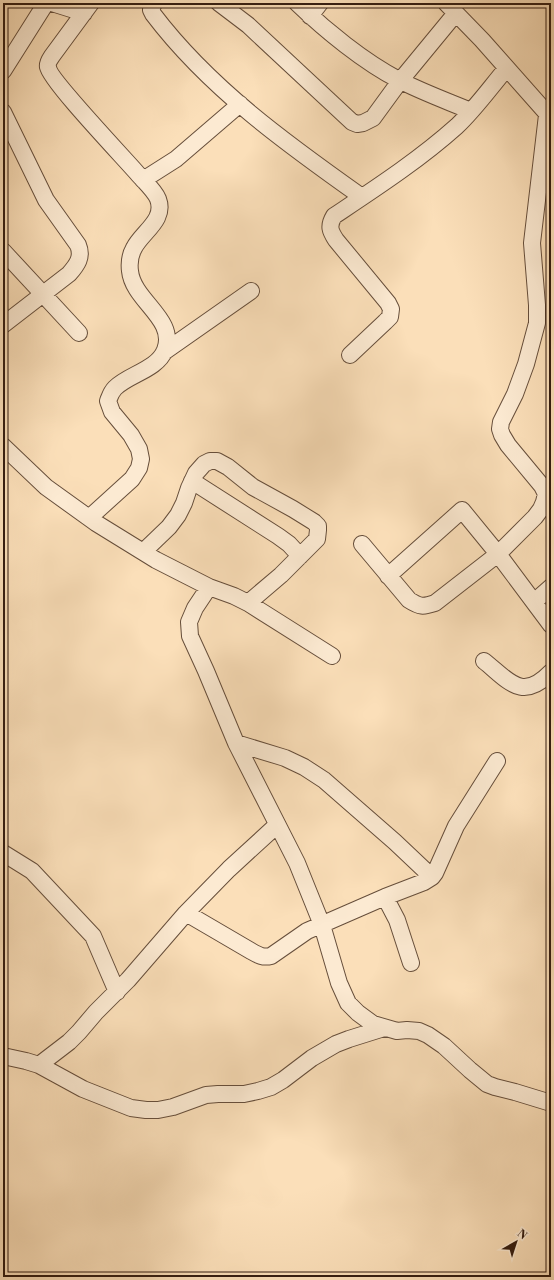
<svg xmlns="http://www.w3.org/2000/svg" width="554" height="1280" font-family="'Libre Bodoni',serif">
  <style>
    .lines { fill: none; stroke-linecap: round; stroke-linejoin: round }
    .minor-casing { stroke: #664e3b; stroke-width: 18 }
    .minor { stroke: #fcead2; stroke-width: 16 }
  </style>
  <rect width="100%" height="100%" fill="#fbdfb9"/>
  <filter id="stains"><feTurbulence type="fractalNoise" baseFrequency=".005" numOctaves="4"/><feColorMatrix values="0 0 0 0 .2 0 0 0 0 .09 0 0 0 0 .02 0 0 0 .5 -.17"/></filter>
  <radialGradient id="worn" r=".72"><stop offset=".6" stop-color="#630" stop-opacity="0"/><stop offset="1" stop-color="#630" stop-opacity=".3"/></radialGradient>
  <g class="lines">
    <g class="minor-casing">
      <path id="minor" d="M52 3 84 13
        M154 3 151 10 153 14C209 88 287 144 362 197
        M219 3 248 25 352 122 357 124 363 123 373 118 400 81 456 13
        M297 3C325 30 364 62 399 80 422 92 447 101 471 111
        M446 3 482 40 551 118
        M310 16 320 3
        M3 71 46 3
        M3 112 46 200 78 245C83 257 77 265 69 274L3 325
        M143 180 176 159 240 104
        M3 251 79 333
        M164 352 251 291
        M350 355 385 322 390 317 391 309 388 303 336 240C330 231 328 226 334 216 376 188 419 160 457 126 475 109 490 88 506 69
        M3 446 46 487 96 523 156 560 209 587 234 596 248 603 332 656
        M192 481 278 536 289 544 300 556
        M89 518 132 479 139 468 141 459 139 449 131 435 112 412 108 401C110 396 111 392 115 388 129 374 157 370 165 350 177 319 133 301 130 271 129 263 130 255 134 248 142 232 166 220 158 199 155 191 143 180 137 173 124 158 49 79 48 67 47 63 50 59 52 56L91 3
        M362 544 409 600C420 607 423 607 435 603L498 554 535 517 541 509 544 502 546 494 542 486 508 445 502 435 500 429 501 422 515 394 526 364 537 323V305L532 243 547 115
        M143 552 169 527 178 515 184 503 189 488 196 473 204 464 210 461H217L228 467 253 487 293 509 314 522 318 526V530L317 539 281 575 248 603
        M388 576 462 510 498 554 551 625
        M209 587 195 608 189 622 190 636 206 671 236 743 297 863 322 925 339 983 348 1003 358 1013 373 1024 397 1031 407 1030 419 1031 428 1035 444 1046 470 1070 487 1084 495 1087 515 1092 551 1103
        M534 602 551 587
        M484 661C509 681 522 702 551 672
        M236 743 285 758 304 767 324 780 395 842 432 877
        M3 853 32 871 93 936 117 992
        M385 897 397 920 411 963
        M186 913 251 951C258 955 263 958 271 956L307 931 385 897 424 882 432 877 435 873 456 826 497 761
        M3 1056 26 1061 39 1065 83 1089 131 1108 146 1110H158L173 1107 206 1095 218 1094H244L258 1091 271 1087 283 1080 312 1058 336 1044 349 1039 384 1028
        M39 1065 69 1042 79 1032 96 1012 128 980 186 913 229 869 277 825"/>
    </g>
    <use href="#minor" class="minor"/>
  </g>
  <rect width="554" height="1280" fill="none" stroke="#fbdfb9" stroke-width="16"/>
  <rect x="4" y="4" width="546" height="1272" fill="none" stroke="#341d11" stroke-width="2"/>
  <rect x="8" y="8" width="538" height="1264" fill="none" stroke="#341d11"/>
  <g transform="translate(516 1242) rotate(39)" stroke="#fcead2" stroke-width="3" paint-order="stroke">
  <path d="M0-3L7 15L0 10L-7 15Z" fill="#341d11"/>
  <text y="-6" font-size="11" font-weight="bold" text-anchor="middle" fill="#341d11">N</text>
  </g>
  <rect width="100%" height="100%" filter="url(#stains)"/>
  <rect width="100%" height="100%" fill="url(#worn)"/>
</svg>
